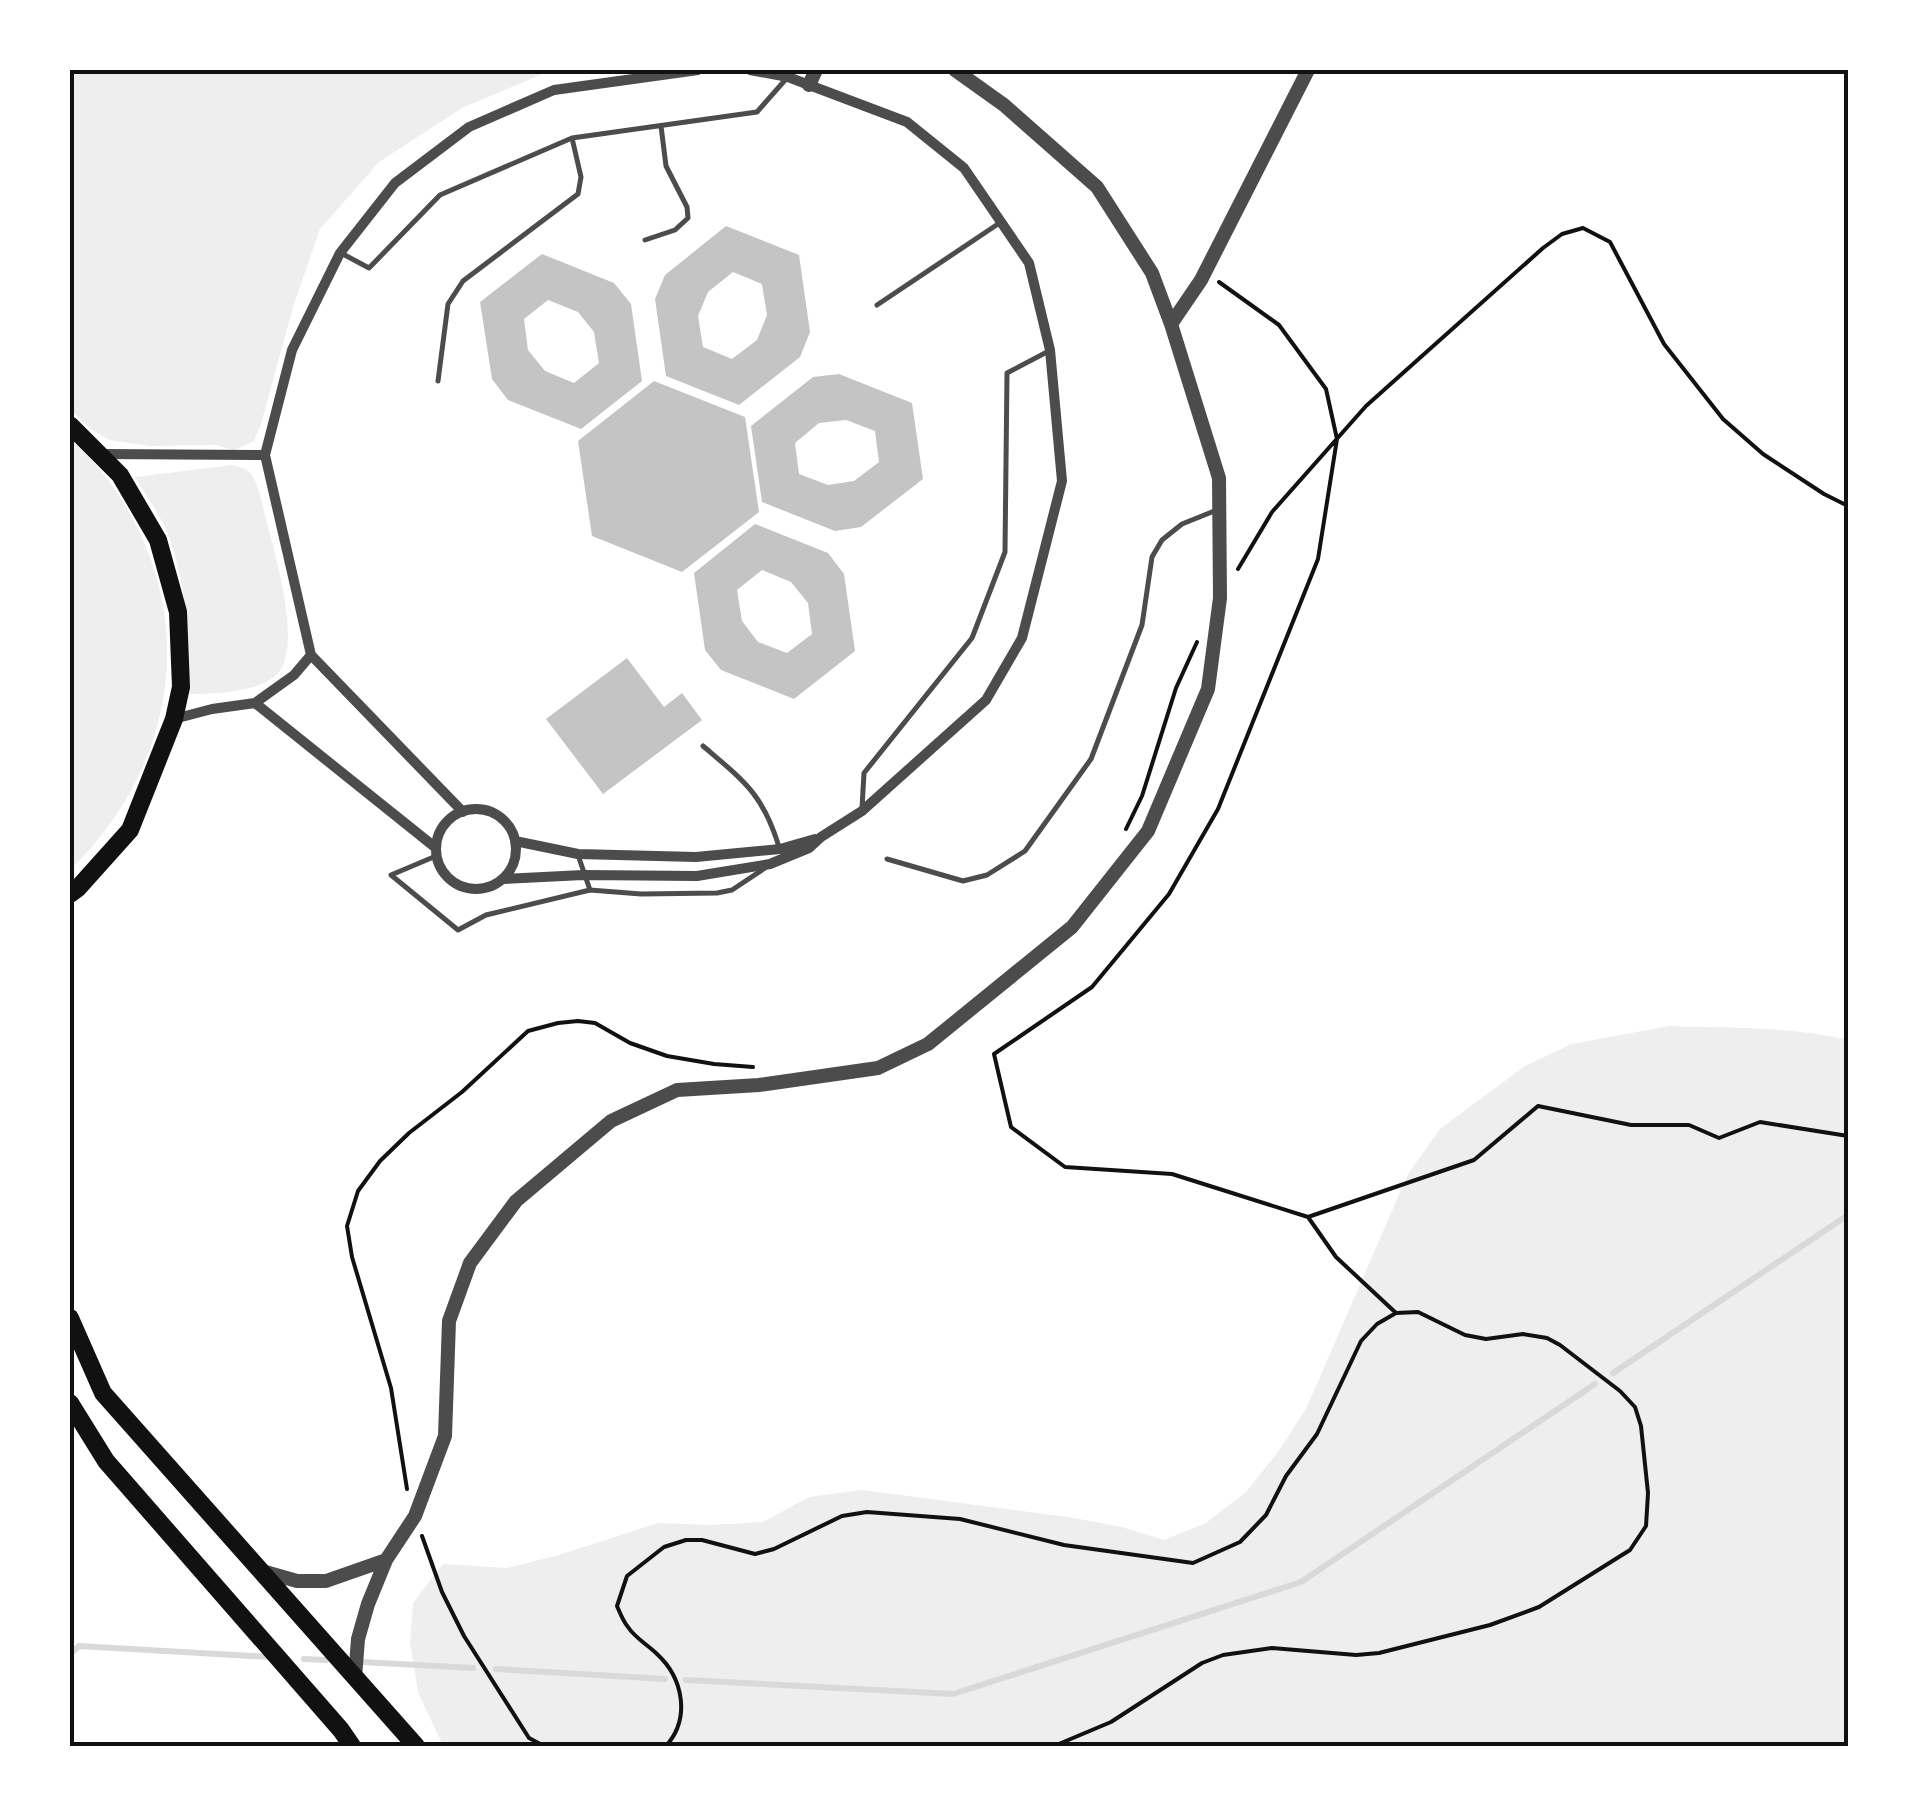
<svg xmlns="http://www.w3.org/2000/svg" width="1918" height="1816" font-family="'Fira Sans Condensed',sans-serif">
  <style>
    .green { fill: #eee }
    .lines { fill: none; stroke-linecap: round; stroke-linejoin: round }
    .stream { stroke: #d9d9d9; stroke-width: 6 }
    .building { fill: #c4c4c4; fill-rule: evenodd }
    .path { stroke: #111; stroke-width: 4 }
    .service { stroke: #4c4c4c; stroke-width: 5 }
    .minor { stroke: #4c4c4c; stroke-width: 10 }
    .tertiary { stroke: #4c4c4c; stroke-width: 14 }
    .primary { stroke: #111; stroke-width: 18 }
    .neatline { fill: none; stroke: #111; stroke-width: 4 }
  </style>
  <rect width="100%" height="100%" fill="#fff"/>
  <path class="green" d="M70 70H552L462 108 379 162 320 229 293 307 261 424 254 441 234 450 216 445 150 446 109 440 89 428 70 409Z
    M70 439C99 464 123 497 139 531 196 651 163 780 70 870Z
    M232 465C238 467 248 468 252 475 258 484 263 508 266 519 275 555 300 636 281 669 266 693 212 694 187 694 189 640 187 582 167 532 159 513 146 495 135 477Z
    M1669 1026C1730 1028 1789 1026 1848 1040V1746H443L418 1692 410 1642 413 1603 443 1564 507 1568 559 1555 658 1523 711 1525 763 1522 809 1497 862 1490 1068 1517 1122 1527 1164 1540 1206 1523 1246 1492 1278 1452 1306 1409 1408 1174 1440 1129 1525 1066 1572 1044Z"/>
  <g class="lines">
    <path class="stream" d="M1613 1373 1848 1215
      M70 1654 79 1646 271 1657
      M304 1659 326 1660
      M362 1662 473 1668
      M496 1669 665 1679
      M686 1680 953 1694 1301 1582 1595 1384"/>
  </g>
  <path class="building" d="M726 226 799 255 810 332 800 357 739 405 666 376 655 299 665 275ZM733 272 762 284 767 315 757 340 732 359 703 347 698 316 708 292Z
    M542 254 614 283 631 304 642 381 581 429 508 400 492 379 480 302ZM548 300 578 312 594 332 599 363 574 383 545 371 528 350 524 319Z
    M839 374 912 403 923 479 861 527 835 531 762 502 751 426 813 377ZM846 420 875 431 879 462 854 481 828 485 799 474 795 443 819 423Z
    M654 381 745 417 759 512 682 572 592 536 578 441Z
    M755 524 828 553 844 574 855 651 794 699 721 670 705 650 694 573ZM762 570 791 582 808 603 812 634 787 653 758 642 742 621 737 590Z
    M627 658 664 707 682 693 702 720 603 794 546 719Z"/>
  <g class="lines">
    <path class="path" d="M1219 282 1279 325 1326 389 1337 439 1318 559 1218 809 1169 894 1092 987 994 1054 1011 1127 1065 1167 1172 1174 1308 1217 1336 1257 1396 1313
      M1238 569 1272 512 1366 406 1543 248 1562 234 1583 228 1610 242 1664 344 1723 419 1763 454 1824 494 1848 506
      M1126 829 1142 796 1176 688 1197 642
      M1308 1217 1474 1160 1538 1106 1631 1125H1689L1719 1138 1760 1122 1848 1136
      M407 1489 391 1388 352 1257 347 1226 358 1191 380 1161 409 1133 462 1092 528 1031 558 1023 578 1021 595 1023 630 1043 667 1056 714 1064 753 1067
      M422 1536 442 1592 464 1636 529 1738 544 1746
      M666 1746C691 1718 683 1678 657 1654 648 1645 635 1638 628 1627 623 1621 620 1613 617 1606L627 1576 664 1547 686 1540H702L755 1554 774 1549 842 1516 867 1512 960 1519 1064 1545 1193 1563 1240 1542 1266 1515 1286 1476 1317 1434 1361 1341 1377 1324 1396 1313 1418 1312 1465 1335 1486 1339 1523 1334 1547 1338 1560 1345 1620 1391 1635 1407 1641 1426 1648 1493 1646 1526 1630 1550 1539 1607 1490 1625 1379 1653 1356 1655 1272 1648 1223 1655 1202 1663 1111 1722 1054 1746"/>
    <path class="service" d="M645 240 675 230 688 218 687 207 666 166 661 126
      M341 253 369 268 440 195 572 138 757 112 786 79
      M877 305 1001 222
      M438 381 448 304 463 281 578 194 581 177 572 138
      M703 746C744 781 763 794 779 847
      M862 808 864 773 972 638 1005 552 1007 373 1047 352
      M578 855 590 890
      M436 856 391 875 458 930 486 915 590 890 641 894 717 893 732 890 765 868
      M887 859 963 881 987 875 1025 851 1091 759 1142 625 1152 557 1162 540 1182 524 1217 510"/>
    <path class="minor" d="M101 454 265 455
      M311 655 463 812
      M255 703 294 675 311 655 265 455 292 350 340 253 395 183 469 127 554 90 698 70
      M174 719 212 709 255 703 436 848
      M436 849a40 40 0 1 1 80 0a40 40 0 1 1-80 0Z
      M515 841 578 854 696 857 780 849 815 839
      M503 879 583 875 697 876 770 864 809 848 821 837 862 811 986 700 1022 638 1062 481 1050 350 1029 263 964 168 907 122 788 77 750 70"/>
    <path class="tertiary" d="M809 85 816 70
      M1171 324 1201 280 1308 70
      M262 1571 297 1581H326L386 1560
      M355 1678 358 1639 368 1604 386 1560 415 1516 445 1436 449 1321 470 1263 516 1201 611 1121 677 1090 759 1085 878 1068 928 1044 1072 927 1148 831 1208 689 1220 598 1219 478 1171 324 1152 273 1097 187 1004 105 955 70"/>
    <path class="primary" d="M70 425 120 475 158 540 178 612 181 687 174 719 130 830 78 888 70 894
      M70 1318 103 1393 416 1746
      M70 1403 106 1461 341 1730 352 1746"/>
  </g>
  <rect width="1918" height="1816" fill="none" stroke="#ffffff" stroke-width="145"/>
  <rect x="72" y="72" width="1774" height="1672" class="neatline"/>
</svg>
